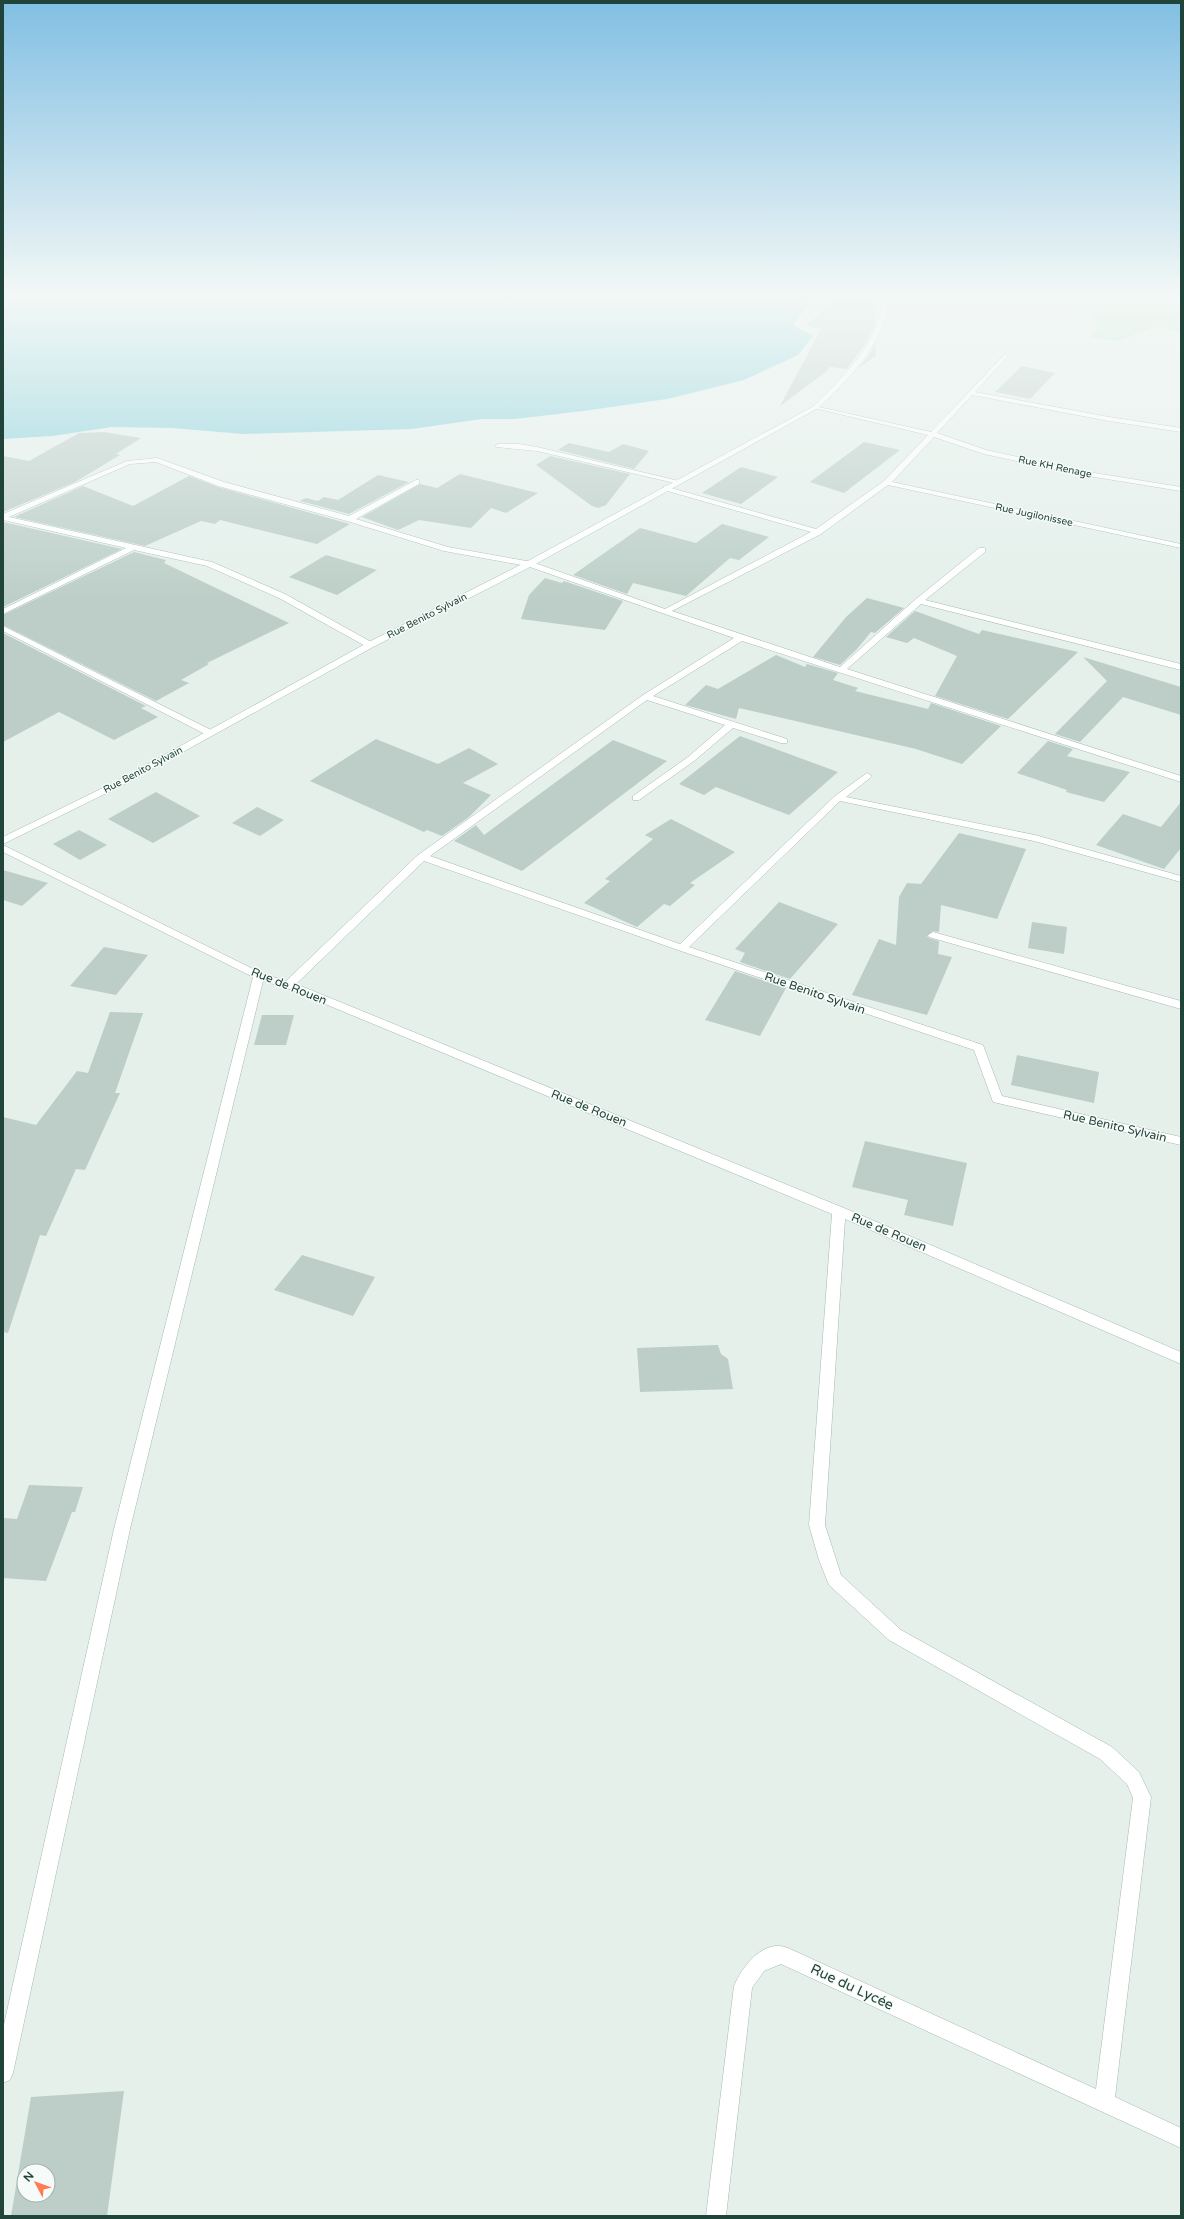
<svg xmlns="http://www.w3.org/2000/svg" width="1184" height="2219" font-family="'Varela Round',sans-serif">
  <style>
    .green { fill: #bbe3c6 }
    .water { fill: #87cfdb }
    .building { fill: #bccec7; fill-rule: evenodd }
    .lines { fill: none; stroke-linecap: round; stroke-linejoin: round }
    .street-casing { stroke: #a6b9b2; stroke-width: 1 }
    .secondary-casing { stroke: #a4c0b6; stroke-width: 1 }
    .street { fill: #fff; fill-rule: evenodd }
    .secondary { fill: #fff; fill-rule: evenodd }
    .labels { text-anchor: middle; dominant-baseline: central; stroke-width: 3; stroke-linejoin: round; paint-order: stroke }
    .far-street-label { font-size: 10px; fill: #21443a; stroke: #f6fbf9 }
    .street-label { font-size: 12px; fill: #21443a; stroke: #f6fbf9 }
    .near-street-label { font-size: 14px; fill: #21443a; stroke: #f6fbf9 }
  </style>
  <rect width="100%" height="100%" fill="#e5f0eb"/>
  <path class="green" d="M1022 293H1181V333L1158 326 1117 341 1090 337 1101 326 1083 308 1060 299Z"/>
  <path class="water" d="M3 293H797L808 305 793 325 813 336 798 355 744 380 667 399 583 411 515 419H482L412 429 243 434 172 428 112 427 52 436 3 439Z"/>
  <path class="building" d="M845 293H874L875 325 867 341 847 369 830 367 827 371 780 406 821 329 805 326Z
    M875 344 876 356 859 367 867 358Z
    M1022 366 1055 373 1030 399 995 392Z
    M104 432 141 438 116 454 120 455 75 482 3 512V456L29 461 79 433Z
    M864 442 900 450 844 493 810 482Z
    M569 443 609 452 623 444 649 451 634 469 558 450Z
    M550 456 630 474 606 505 598 508 592 506 536 465Z
    M741 467 778 477 741 504 702 493Z
    M460 474 538 493 506 513 491 508 471 528 419 520 398 530 362 517 420 484 437 488Z
    M378 475 409 482 349 514 300 501 306 498 318 501 324 497 338 500Z
    M189 476 218 487 350 524 317 544 220 520 215 524 201 521 145 546 14 517 83 486 133 506Z
    M3 522 122 549 3 607Z
    M722 524 769 537 739 560 730 558 686 596 633 583 627 594 573 575 640 528 696 543Z
    M134 552 166 560 164 563 289 623 207 663 209 664 181 680 189 683 156 701 3 625V615Z
    M326 555 377 570 337 595 289 577Z
    M545 578 562 583 564 581 623 601 605 630 521 619 529 595Z
    M867 598 904 608 875 633 871 632 857 649 840 665 813 657 846 617Z
    M915 611 979 634 982 630 1078 652 1008 719 935 696 957 656 914 638 907 643 886 637Z
    M3 633 146 706 141 708 158 717 114 740 59 712 3 742Z
    M776 655 805 667 807 664 838 673 833 680 858 688 855 691 928 709 931 703 1001 726 962 764 916 749 739 708 736 719 685 705 706 685 718 689Z
    M1083 657 1181 687V715L1123 697 1080 742 1055 734 1107 681Z
    M740 736 838 772 789 815 716 787 704 795 679 784Z
    M376 739 438 764 469 748 498 764 463 783 491 795 469 817 442 836 427 830 424 832 310 781Z
    M613 740 667 761 522 871 454 841 476 825 484 835Z
    M1048 741 1073 749 1067 756 1130 772 1104 802 1066 792 1067 790 1017 773Z
    M156 792 200 816 153 843 108 819Z
    M1181 802V848L1164 869 1096 845 1123 814 1161 827Z
    M257 807 284 820 260 836 232 823Z
    M671 819 735 852 690 883 695 885 670 906 664 904 637 927 584 903 610 881 605 879 653 839 645 835Z
    M79 830 107 845 80 860 53 844Z
    M959 833 1026 849 997 919 941 905 939 932 932 931 927 936 929 938 939 941 938 954 952 957 927 1015 852 995 879 939 896 945 899 897 907 883 921 884Z
    M3 870 48 883 22 906 3 900Z
    M779 902 838 924 790 979 740 962 745 953 735 949Z
    M1032 922 1067 927 1064 954 1028 948Z
    M104 947 148 955 116 995 70 986Z
    M735 971 786 988 760 1036 705 1020Z
    M110 1012 143 1013 115 1093H120L85 1170 76 1169 46 1236 40 1235 8 1333 3 1332V1117L36 1125 77 1071 88 1073Z
    M262 1015H294L286 1045H254Z
    M1017 1055 1099 1072 1094 1103 1011 1085Z
    M865 1141 967 1163 953 1226 904 1215 908 1200 852 1187Z
    M302 1255 375 1277 353 1316 274 1290Z
    M718 1345 721 1354 728 1359 733 1389 640 1392 637 1348Z
    M29 1485 83 1487 75 1512H72L46 1581 3 1578V1518L17 1519Z
    M124 2091 107 2216H11L31 2097ZM24 2171H48V2195H24Z"/>
  <g class="lines">
    <g class="street-casing">
      <path id="street" d="M1005 354 1007 357 975 392 1109 417 1181 428V432L1109 421 972 395 937 433 986 450 1082 471 1181 487V491L1082 475 984 454 934 437 892 482 1181 544V548L888 485 821 534 672 611 840 667 916 599 979 548H985V552L925 600 1181 664V670L921 604 847 669 1181 776V782L742 641 653 696 787 739V743H781L733 728 694 761 639 800H633V796L688 757 725 725 647 700 430 856 680 944 835 796 867 773 872 776 870 778 846 797 1035 835 1181 876V882L1034 841 840 801 689 947 983 1045 1002 1096 1181 1137V1145L993 1102 974 1050 678 950 424 861 296 984 844 1208 1181 1352V1364L845 1219 825 1525 841 1575 901 1630 1112 1747 1139 1772 1151 1797 1115 2097 1181 2128V2148L781 1964 764 1971 752 1988 726 2216H706L734 1986C742 1967 763 1938 788 1948L1096 2089 1133 1798 1127 1784 1100 1759 889 1640 829 1585 819 1560 809 1525 832 1214 284 987 263 981 130 1529 13 2073 10 2080 3 2083V2029L114 1529 253 977 3 852V845L263 974 286 981 418 855 643 695 734 638 527 566 444 551 347 521 218 486 156 462 130 464 9 517 212 562 285 594 373 643V647H367L279 598 207 566 134 550 3 614V609L126 548 3 520V514L127 461 157 458 224 482 349 516 416 480H419V484L356 519 448 547 532 562 665 609 811 532 664 490V486L816 529 884 481 928 435 814 408V406L931 432Z
        M498 444H519L537 447 683 482 679 484 537 451 496 447 495 446Z
        M3 626 213 731 215 733 213 735H207L3 631Z
        M933 932 1181 1001V1009L929 937 928 935Z"/>
    </g>
    <g class="secondary-casing">
      <path id="secondary" d="M885 293H891C884 344 854 374 818 408L532 566 373 647 123 785 3 844V837L117 781 367 643 526 562 814 406C849 371 878 344 885 293Z"/>
    </g>
    <use href="#street" class="street"/>
    <use href="#secondary" class="secondary"/>
  </g>
  <linearGradient id="sky" x2="0" y2="1"><stop stop-color="#81bfe3"/><stop offset="0.49" stop-color="#f3f8f6"/><stop offset="1" stop-color="#f3f8f6" stop-opacity="0"/></linearGradient>
  <rect width="1184" height="604" fill="url(#sky)"/>
  <g class="labels">
    <g class="far-street-label">
      <text transform="translate(1055 467) rotate(12)">Rue KH Renage</text>
      <text transform="translate(1034 515) rotate(12)">Rue Jugilonissee</text>
      <text transform="translate(427 616) rotate(-27)">Rue Benito Sylvain</text>
      <text transform="translate(143 770) rotate(-28)">Rue Benito Sylvain</text>
    </g>
    <g class="street-label">
      <text transform="translate(289 986) rotate(22)">Rue de Rouen</text>
      <text transform="translate(815 993) rotate(19)">Rue Benito Sylvain</text>
      <text transform="translate(589 1108) rotate(22)">Rue de Rouen</text>
      <text transform="translate(1115 1126) rotate(13)">Rue Benito Sylvain</text>
      <text transform="translate(889 1232) rotate(23)">Rue de Rouen</text>
    </g>
    <g class="near-street-label">
      <text transform="translate(852 1987) rotate(25)">Rue du Lycée</text>
    </g>
  </g>
  <rect width="1184" height="2219" fill="none" stroke="#21443a" stroke-width="8"/>
  <g transform="translate(36 2183) rotate(311)"><circle r="19" fill="#f6fbf9" stroke="#a1b2ad"/>
  <path d="M0-3L7 15L0 10L-7 15Z" fill="#ff7c53"/>
  <text y="-6" font-size="11" font-weight="bold" text-anchor="middle" fill="#21443a">N</text>
  </g>
</svg>
